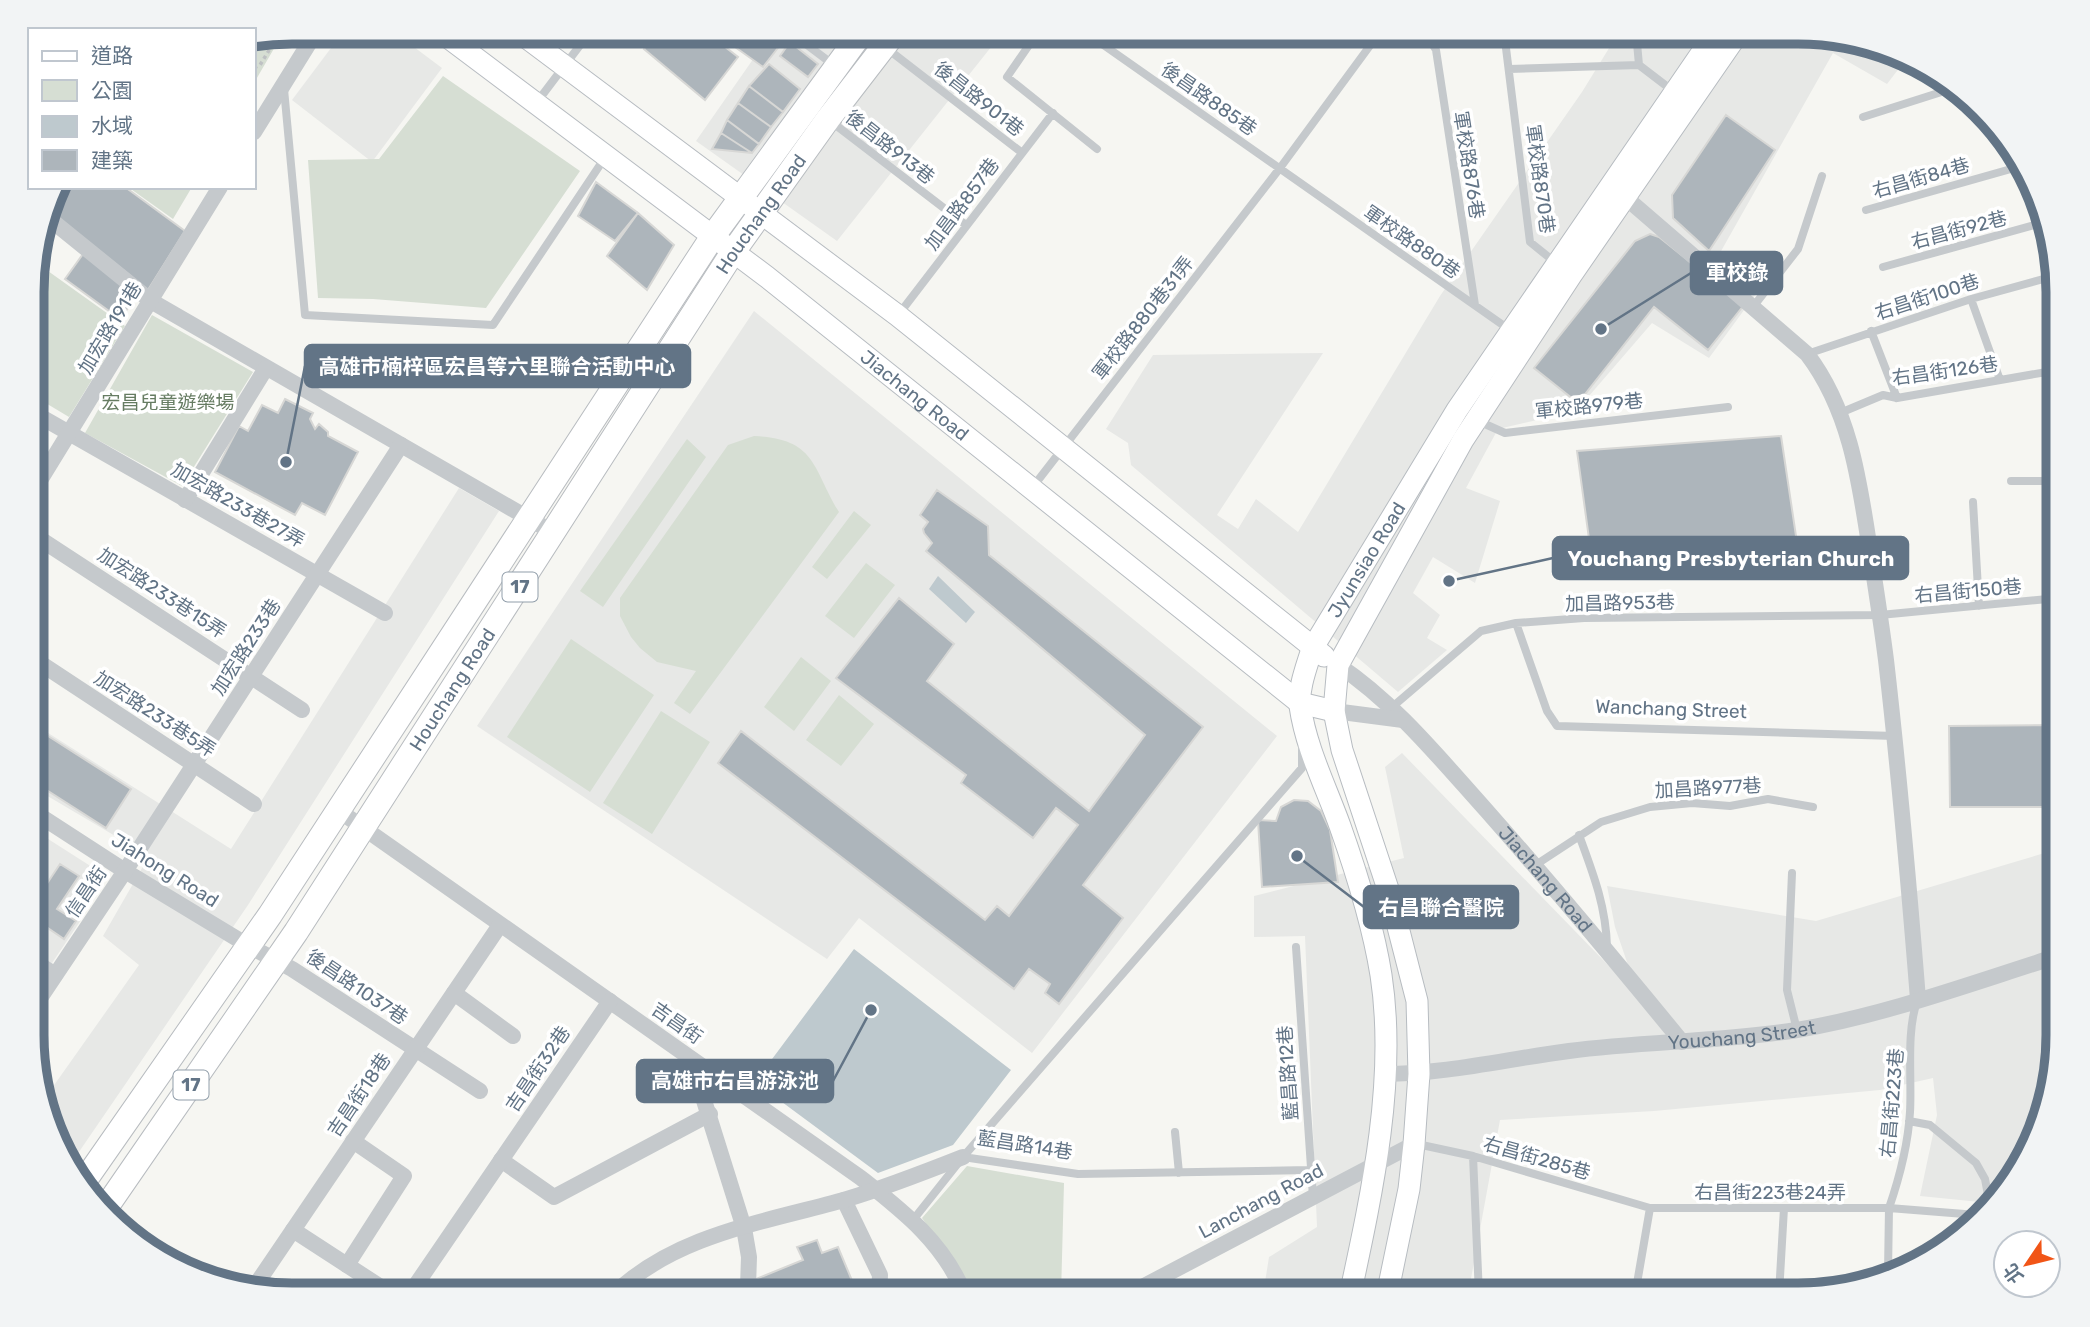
<svg xmlns="http://www.w3.org/2000/svg" width="2090" height="1327" font-family="Rubik,'Noto Sans TC',sans-serif">
  <style>
    .built { fill: #e7e8e6 }
    .green { fill: #d6ded3 }
    .water { fill: #bec9ce }
    .building { fill: #adb5bb; stroke: #d7d7d5; stroke-width: 2 }
    .lines { fill: none; stroke-linecap: round; stroke-linejoin: round }
    .secondary-casing { stroke: #b7bcc1; stroke-width: 23 }
    .primary-casing { stroke: #b8bcc0; stroke-width: 26 }
    .path { stroke: #bec1c3; stroke-width: 3.5; stroke-dasharray: 3.5 3.5; stroke-linecap: butt }
    .lane { stroke: #c5c9cc; stroke-width: 8 }
    .street { stroke: #c5c9cc; stroke-width: 16 }
    .secondary { stroke: #fff; stroke-width: 21 }
    .primary { stroke: #fff; stroke-width: 24 }
    .rail { stroke: #a5abb1; stroke-width: 5; stroke-dasharray: 10 5; stroke-linecap: butt }
    .labels { text-anchor: middle; dominant-baseline: central; stroke-width: 7; stroke-linejoin: round; paint-order: stroke }
    .shield { fill: #fff; stroke: #919eaa; stroke-width: 2 }
    .shield-label { font-size: 18px; font-weight: bold; fill: #627486 }
    .street-label { font-size: 19px; fill: #627486; stroke: #fff }
    .park-label { font-size: 19px; fill: #667c62; stroke: #fff }
    .rim { fill: none; stroke: #627486; stroke-width: 9 }
    .leader { fill: none; stroke: #627486; stroke-width: 2.5 }
    .callout-dot { fill: #627486; stroke: #fff; stroke-width: 2.5 }
    .callout { fill: #627486; stroke: #627486; stroke-width: 2.5 }
    .callout-label { font-size: 21px; text-anchor: middle; font-weight: bold; fill: #fff }
  </style>
  <rect width="100%" height="100%" fill="#f6f6f2"/>
  <path class="built" d="M343 32H394L442 68 372 162 292 100Z
    M772 32H1003L837 241 696 141Z
    M1619 32H1799L1882 45 1907 58 1887 84 1833 53 1716 260 1755 295 1709 358 1652 323 1576 411 1498 429 1466 488 1500 501 1475 583 1433 557 1413 593 1440 615 1427 638 1447 650 1398 692 1131 465 1128 443 1106 429 1153 355 1323 353 1217 515 1238 529 1256 499 1298 532 1440 296 1582 92Z
    M754 311 1277 736 1032 1053 859 918 827 959 477 726Z
    M459 488 499 511 248 905 70 1165 45 1098 139 965 103 936 149 856 34 788V724L231 849Z
    M1402 753 1639 997 1615 927 1607 886 1816 921 2058 849V1052L2045 1119 2015 1180 1990 1203 1920 1196 1937 1115 1933 1078 1880 1090 1654 1111 1500 1120 1468 1295H1263L1269 1257 1317 1227 1305 936 1254 937V896L1404 858 1385 767Z
    M34 830 92 867 63 908 81 920 52 963 34 952Z"/>
  <path class="green" d="M1246 32H1368L1364 38 1246 47Z
    M283 33 254 83V39Z
    M443 76 580 171 486 308 373 299 318 298 308 160 379 159Z
    M128 187H192L173 219Z
    M36 249 41 266 125 326 69 417 34 396V258Z
    M152 315 253 372 182 486 85 433Z
    M754 436C817 439 812 468 839 512L690 714 674 703 696 671 657 662 640 648 631 637 620 616V598L728 445Z
    M687 439 706 457 603 607 580 591Z
    M854 511 871 525 827 579 812 567Z
    M866 563 895 585 854 638 825 616Z
    M571 639 654 695 590 792 507 737Z
    M801 657 831 681 794 731 764 707Z
    M839 695 874 724 841 766 806 740Z
    M661 711 710 742 652 834 603 803Z
    M967 1166 1064 1183 1061 1295H974L970 1287 922 1218Z"/>
  <path class="water" d="M938 576 975 612 966 623 929 589Z
    M854 949 1011 1070 953 1145 878 1173 755 1082Z"/>
  <path class="building" d="M656 32H706L738 57 705 100 644 49Z
    M714 32H784L788 35 763 67Z
    M812 32H838L828 44Z
    M790 42 818 64 808 77 780 56Z
    M769 64 800 89 783 112 749 86Z
    M749 86 783 112 771 127 738 103Z
    M738 103 771 127 759 144 727 120Z
    M1726 115 1775 150 1709 251 1673 218 1672 195Z
    M727 120 759 144 752 153 721 133Z
    M721 133 752 153 712 149Z
    M596 182 638 213 615 241 578 216Z
    M55 187H125L185 231 148 290 48 210Z
    M638 213 674 245 647 290 607 256Z
    M1650 234 1659 237 1744 305 1708 350 1654 307 1578 403 1534 368 1635 241Z
    M83 254 138 294 120 319 65 279Z
    M285 399 313 413 310 419 315 429 319 424 328 432V436L358 452 325 515 302 503 295 515 215 472 239 426 248 431 262 405 278 413Z
    M1781 436 1799 556 1593 568 1577 451Z
    M937 490 988 526 989 555 1203 727 1083 885 1123 918 1059 1004 1045 993 1050 984 1029 969 1014 989 718 763 741 731 985 920 997 906 1009 916 1078 825 1056 808 1033 838 961 783 966 775 836 678 899 598 954 644 927 681 1089 811 1145 735 926 551 932 543 924 533 923 529 928 522 920 515Z
    M2058 725V807H1950L1949 726Z
    M34 727 131 789 106 828 34 782Z
    M1294 800 1308 801 1321 811 1330 830 1338 882 1262 887 1258 820 1276 821 1281 807Z
    M60 864 79 876 57 909 76 921 64 939 42 924 37 918 38 897Z
    M2042 1084 2051 1086 2045 1119 2033 1143Z
    M817 1240 822 1253 838 1247 858 1295H758L751 1281 803 1260 797 1247Z"/>
  <g class="lines">
    <g class="secondary-casing">
      <g id="secondary">
        <path id="s3" d="M441 32 767 277 1300 703 1334 711"/>
        <path d="M519 32 897 315 1324 656"/>
        <path id="s4" d="M1350 1295C1372 1193 1397 1079 1381 975 1373 925 1357 874 1340 826 1326 787 1306 748 1300 706 1298 688 1307 666 1312 649L1457 410 1716 32"/>
        <path d="M1387 1295 1409 1189 1414 1144 1419 1074 1417 1001 1389 892 1342 750 1334 711 1338 665 1463 440 1572 274 1739 32"/>
      </g>
    </g>
    <g class="primary-casing">
      <g id="primary">
        <path d="M81 1186 270 915 713 236 862 32"/>
        <path id="s5" d="M105 1209 296 932 733 252 828 119 895 32"/>
      </g>
    </g>
    <path class="path" d="M254 68 260 65 279 34"/>
    <path class="lane" d="M790 32 835 66
      M1038 32 1007 77 1097 149
      M1085 32 1510 330
      M1425 32 1436 50 1475 305
      M1504 32 1530 242 1556 263
      M1636 32 1639 65 1673 91
      M885 47 1021 152
      M1509 69 1639 65
      M284 89 305 315 493 325 606 156
      M537 102 590 32
      M1863 117 1954 88
      M829 120 966 225
      M1866 210 2025 165
      M1883 267 2042 223
      M1971 299 2000 380
      M1753 307 1798 249 1822 176
      M899 314 1053 113
      M1871 331 1897 398
      M1807 354 1971 299 2058 275
      M1840 413 1883 395 1897 398 2058 370
      M1476 420 1505 433 1728 407
      M2011 481H2050L2055 485 2057 491 2054 598
      M1032 488 1280 168 1380 32
      M1973 502 1979 606
      M1516 623 1547 711 1557 726 1895 736
      M1391 708 1481 631 1516 623 1584 618 1880 615 2058 598
      M1579 835C1593 873 1606 906 1607 947
      M1534 866 1601 822 1650 807 1692 803 1730 806 1768 799 1813 807
      M1792 873 1787 990 1797 1030
      M1296 947 1313 1197
      M1909 1121 1930 1125 1976 1163 1985 1179 1988 1195 1987 1206
      M1175 1132 1179 1173
      M1417 1144 1473 1156 1650 1208H1889C1900 1176 1908 1146 1910 1112 1912 1080 1906 1031 1917 1002
      M1473 1156 1479 1295
      M963 1157 1078 1174 1310 1170
      M1784 1208 1779 1294 1790 1295
      M913 1220 963 1157 1302 768V748
      M1888 1273 1889 1208 1977 1215
      M1635 1295 1650 1208"/>
    <g class="street">
      <path d="M254 132 316 32"/>
      <path d="M1618 191 1807 354C1849 409 1859 478 1869 544 1875 583 1881 621 1886 660 1899 773 1909 886 1918 999"/>
      <path d="M46 216 151 301 554 533"/>
      <path d="M34 413 385 613"/>
      <path d="M34 490 220 187"/>
      <path d="M185 500 266 368"/>
      <path d="M34 535 302 710"/>
      <path d="M34 659 254 804"/>
      <path id="s1" d="M1338 665C1395 703 1440 759 1486 810 1553 886 1618 964 1682 1042"/>
      <path d="M1334 711 1403 720"/>
      <path d="M338 810 861 1178C904 1212 943 1242 965 1295"/>
      <path d="M34 812 125 871 249 946 292 969 480 1091"/>
      <path d="M34 961 55 975"/>
      <path d="M454 993 513 1036"/>
      <path d="M34 1007 125 871 401 445"/>
      <path d="M691 1059 744 1228 749 1257 748 1287 752 1295"/>
      <path id="s2" d="M1384 1074C1446 1074 1507 1059 1569 1051 1645 1041 1721 1042 1797 1030 1886 1015 1972 983 2058 956"/>
      <path d="M501 1160 554 1197 710 1114"/>
      <path d="M844 1200 880 1275 879 1295"/>
      <path d="M293 1230 393 1295"/>
      <path d="M347 1265 404 1176 353 1141"/>
      <path d="M253 1289 500 925"/>
      <path d="M409 1295 610 1001"/>
      <path d="M613 1295C675 1234 767 1222 847 1199 887 1187 925 1172 963 1157"/>
      <path d="M1127 1295 1414 1144"/>
    </g>
    <use href="#secondary" class="secondary"/>
    <use href="#primary" class="primary"/>
    <path class="rail" d="M34 838 38 841"/>
  </g>
  <g class="labels">
    <g class="shield">
      <rect x="502.5" y="572.5" width="35" height="29" rx="5"/>
      <rect x="173.5" y="1070.5" width="35" height="29" rx="5"/>
    </g>
    <g class="shield-label">
      <text x="520" y="587">17</text>
      <text x="191" y="1085">17</text>
    </g>
    <g class="street-label">
      <text transform="translate(979 99) rotate(38)">後昌路901巷</text>
      <text transform="translate(1209 99) rotate(35)">後昌路885巷</text>
      <text transform="translate(890 147) rotate(38)">後昌路913巷</text>
      <text transform="translate(1469 165) rotate(81)">軍校路876巷</text>
      <text transform="translate(1921 178) rotate(-16)">右昌街84巷</text>
      <text transform="translate(1540 179) rotate(82)">軍校路870巷</text>
      <text transform="translate(962 204) rotate(-53)">加昌路857巷</text>
      <text stroke="none"><textPath href="#s5" startOffset="1192">Houchang Road</textPath></text>
      <text transform="translate(1959 230) rotate(-15)">右昌街92巷</text>
      <text transform="translate(1412 242) rotate(35)">軍校路880巷</text>
      <text transform="translate(1927 297) rotate(-18)">右昌街100巷</text>
      <text transform="translate(1143 318) rotate(-52)">軍校路880巷31弄</text>
      <text transform="translate(110 328) rotate(-59)">加宏路191巷</text>
      <text transform="translate(1945 371) rotate(-8)">右昌街126巷</text>
      <text stroke="none"><textPath href="#s3" startOffset="597">Jiachang Road</textPath></text>
      <text transform="translate(1589 406) rotate(-6)">軍校路979巷</text>
      <text transform="translate(238 505) rotate(30)">加宏路233巷27弄</text>
      <text stroke="none"><textPath href="#s4" startOffset="768">Jyunsiao Road</textPath></text>
      <text transform="translate(1968 591) rotate(-5)">右昌街150巷</text>
      <text transform="translate(162 593) rotate(33)">加宏路233巷15弄</text>
      <text transform="translate(1620 603) rotate(-1)">加昌路953巷</text>
      <text transform="translate(246 647) rotate(-57)">加宏路233巷</text>
      <text stroke="none"><textPath href="#s5" startOffset="625">Houchang Road</textPath></text>
      <text transform="translate(1671 709) rotate(2)">Wanchang Street</text>
      <text transform="translate(155 714) rotate(33)">加宏路233巷5弄</text>
      <text transform="translate(1708 788) rotate(-3)">加昌路977巷</text>
      <text transform="translate(165 870) rotate(32)">Jiahong Road</text>
      <text stroke="none"><textPath href="#s1" startOffset="299">Jiachang Road</textPath></text>
      <text transform="translate(86 892) rotate(-56)">信昌街</text>
      <text transform="translate(357 987) rotate(34)">後昌路1037巷</text>
      <text transform="translate(677 1023) rotate(35)">吉昌街</text>
      <text stroke="none"><textPath href="#s2" startOffset="360">Youchang Street</textPath></text>
      <text transform="translate(538 1069) rotate(-56)">吉昌街32巷</text>
      <text transform="translate(1288 1073) rotate(-94)">藍昌路12巷</text>
      <text transform="translate(359 1095) rotate(-56)">吉昌街18巷</text>
      <text transform="translate(1892 1103) rotate(-85)">右昌街223巷</text>
      <text transform="translate(1025 1145) rotate(9)">藍昌路14巷</text>
      <text transform="translate(1537 1158) rotate(16)">右昌街285巷</text>
      <text x="1770" y="1192">右昌街223巷24弄</text>
      <text transform="translate(1261 1201) rotate(-28)">Lanchang Road</text>
    </g>
    <g class="park-label">
      <text x="168" y="402">宏昌兒童遊樂場</text>
    </g>
  </g>
  <path d="M0 0H2090V1327H0ZM292 44H1798A248 248 0 0 1 2046 292V1035A248 248 0 0 1 1798 1283H292A248 248 0 0 1 44 1035V292A248 248 0 0 1 292 44Z" fill="#f2f4f5" fill-rule="evenodd"/>
  <path class="rim" d="M292 44H1798A248 248 0 0 1 2046 292V1035A248 248 0 0 1 1798 1283H292A248 248 0 0 1 44 1035V292A248 248 0 0 1 292 44Z"/>
  <path class="leader" d="M1601 329L1691 273M286 462L305 366M1449 581L1553 558M1297 856L1364 907M871 1010L833 1081"/>
  <g class="callout-dot">
    <circle cx="1601" cy="329" r="7"/>
    <circle cx="286" cy="462" r="7"/>
    <circle cx="1449" cy="581" r="7"/>
    <circle cx="1297" cy="856" r="7"/>
    <circle cx="871" cy="1010" r="7"/>
  </g>
  <g class="callout">
    <rect x="1691" y="252" width="91" height="42" rx="7"/>
    <rect x="305" y="345" width="385" height="42" rx="7"/>
    <rect x="1553" y="537" width="355" height="42" rx="7"/>
    <rect x="1364" y="886" width="154" height="42" rx="7"/>
    <rect x="637" y="1060" width="196" height="42" rx="7"/>
  </g>
  <g class="callout-label">
    <text x="1737" y="280">軍校錄</text>
    <text x="497" y="374">高雄市楠梓區宏昌等六里聯合活動中心</text>
    <text x="1731" y="566">Youchang Presbyterian Church</text>
    <text x="1441" y="915">右昌聯合醫院</text>
    <text x="735" y="1088">高雄市右昌游泳池</text>
  </g>
  <rect x="28" y="28" width="228" height="161" fill="#ffffff" stroke="#c0c7cf" stroke-width="2"/>
  <rect x="42" y="51" width="35" height="10" fill="#ffffff" stroke="#c0c7cf" stroke-width="2"/>
  <text x="91" y="63" font-size="21" fill="#627486">道路</text>
  <rect x="42" y="80" width="35" height="21" fill="#d6ded3" stroke="#c0c7cf" stroke-width="2"/>
  <text x="91" y="98" font-size="21" fill="#627486">公園</text>
  <rect x="42" y="116" width="35" height="21" fill="#bec9ce" stroke="#c0c7cf" stroke-width="2"/>
  <text x="91" y="133" font-size="21" fill="#627486">水域</text>
  <rect x="42" y="150" width="35" height="21" fill="#adb5bb" stroke="#c0c7cf" stroke-width="2"/>
  <text x="91" y="168" font-size="21" fill="#627486">建築</text>
  <g transform="translate(2027 1264) rotate(235)"><circle r="33" fill="#ffffff" stroke="#c0c7cf" stroke-width="2"/>
  <path d="M0-5L12 26L0 18L-12 26Z" fill="#f15517"/>
  <text y="-10" font-size="19" font-weight="bold" text-anchor="middle" fill="#627486">北</text>
  </g>
</svg>
